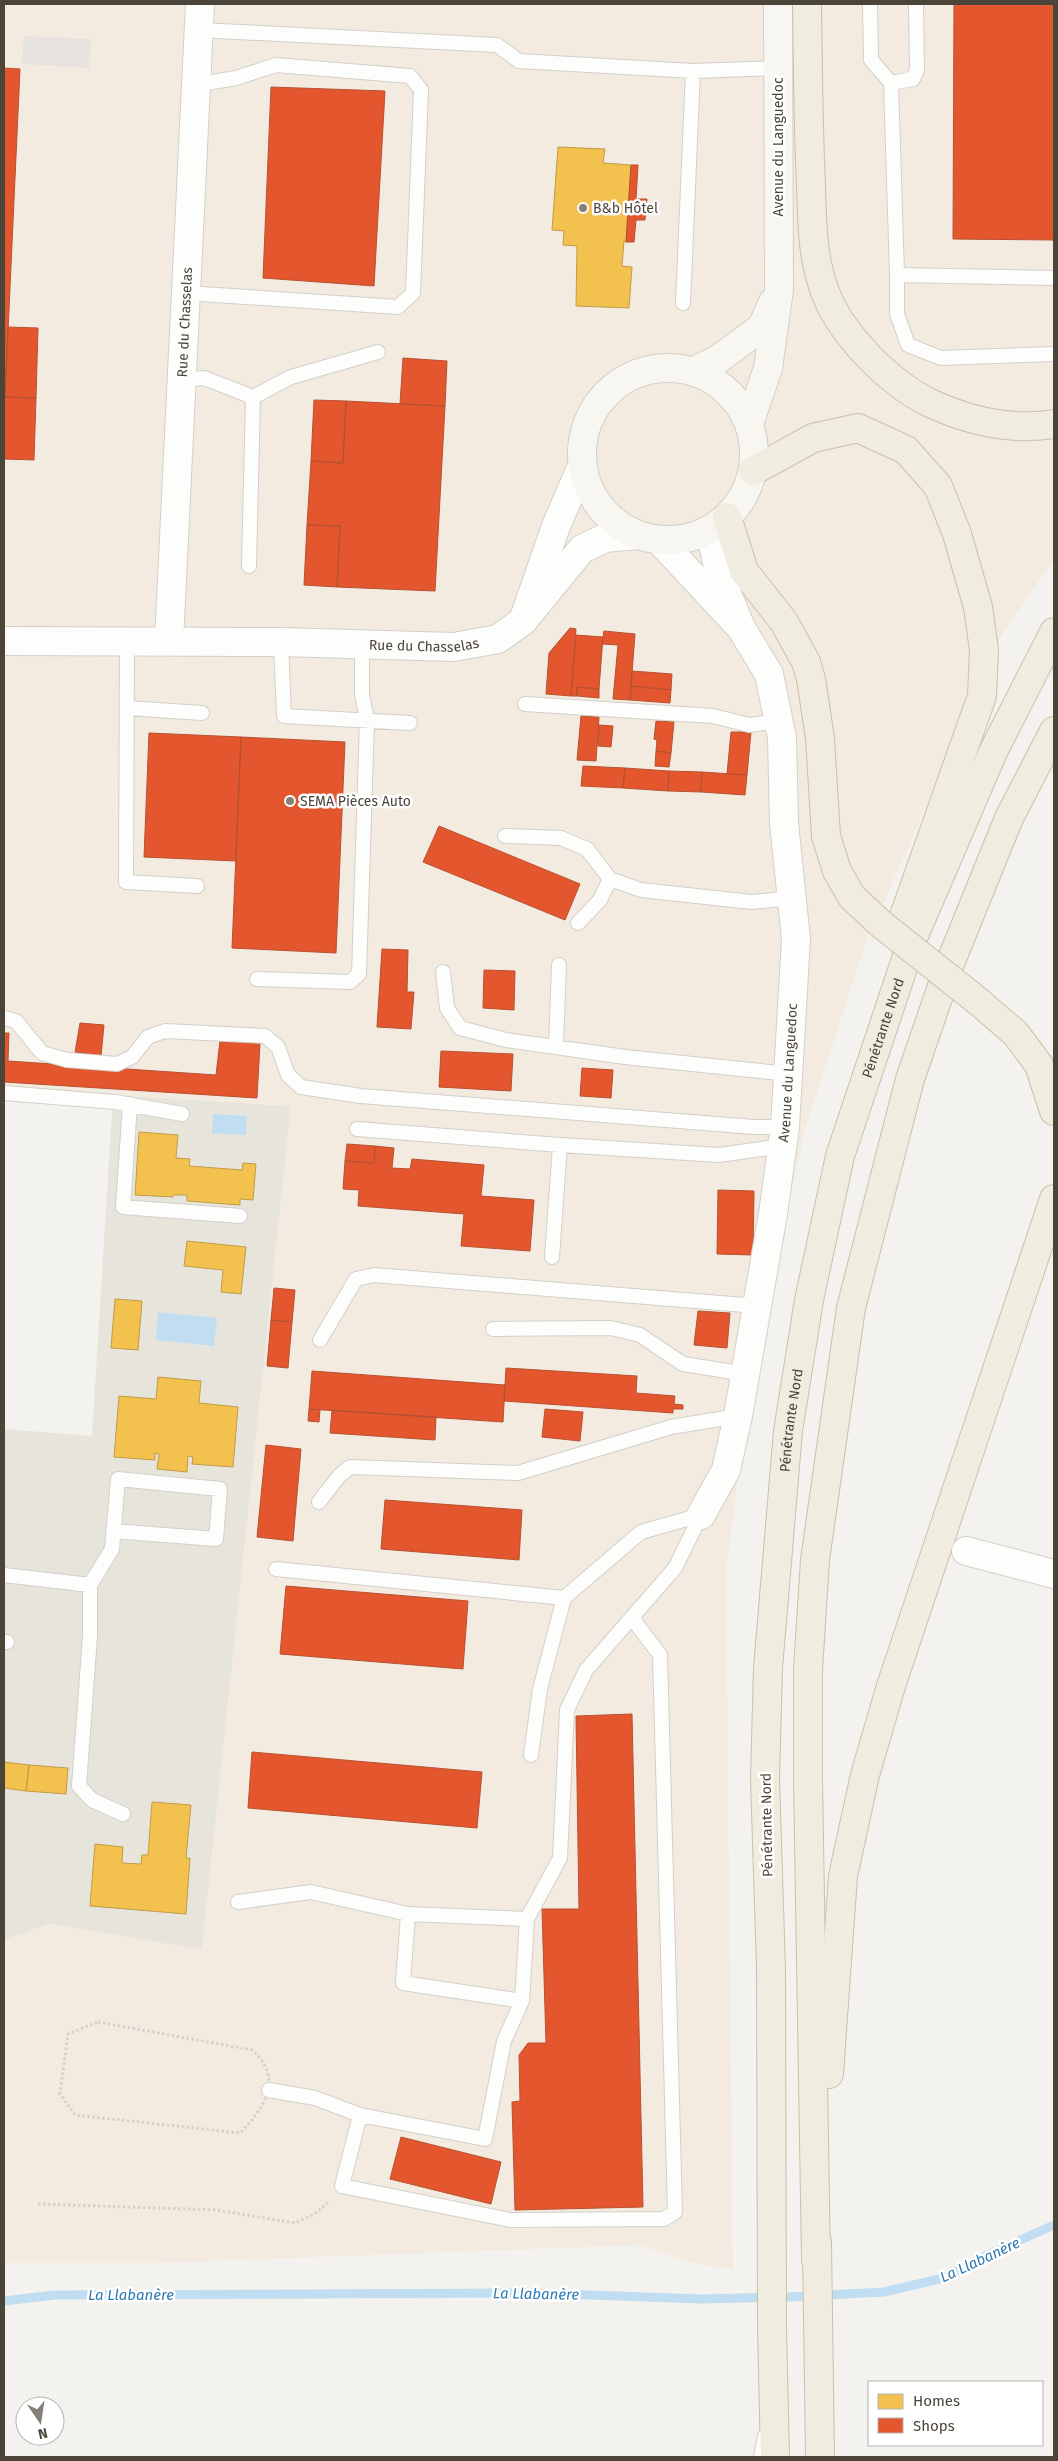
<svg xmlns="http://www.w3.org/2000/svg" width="1058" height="2461" font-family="'Fira Sans',sans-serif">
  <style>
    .residential { fill: #e7e4dc }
    .commercial { fill: #f3ebdf }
    .parking { fill: #e6e3df }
    .water { fill: #c0ddf1 }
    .homes { fill: #f2c14e; stroke: #c09c48 }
    .shops { fill: #e4572e; stroke: #b65131 }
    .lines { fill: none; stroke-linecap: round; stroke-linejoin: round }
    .stream { stroke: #c0ddf1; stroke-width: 9 }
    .service-casing { stroke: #d2d0cb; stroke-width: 16 }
    .minor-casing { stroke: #d2d0cb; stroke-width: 30 }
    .secondary-casing { stroke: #d3cfc5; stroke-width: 30 }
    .trunk-casing { stroke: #ccbfa9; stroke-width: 30 }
    .path { stroke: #d3d2cc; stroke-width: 3; stroke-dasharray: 2.5 2.5; stroke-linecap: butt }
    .service { stroke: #fdfdfc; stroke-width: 14 }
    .minor { stroke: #fdfdfc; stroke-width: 28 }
    .secondary { stroke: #f7f6f1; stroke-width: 28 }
    .trunk { stroke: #f0ece0; stroke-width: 28 }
    .trunk-bridge-casing { stroke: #ccbfa9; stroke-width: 30; stroke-linecap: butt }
    .trunk-bridge { stroke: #f0ece0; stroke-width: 28 }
    .poi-dot { fill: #868178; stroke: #fff; stroke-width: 2 }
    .labels { text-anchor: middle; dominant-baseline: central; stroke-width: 5; stroke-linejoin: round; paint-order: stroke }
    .street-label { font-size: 14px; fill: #4b4439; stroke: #fff }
    .poi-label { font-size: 14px; fill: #4b4439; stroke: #fff; text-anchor: start }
    .water-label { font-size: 15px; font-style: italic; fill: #2e7ab2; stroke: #fff }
  </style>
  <rect width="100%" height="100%" fill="#f4f2ee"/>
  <path class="residential" d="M113 1095 291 1106 202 1950 49 1924 4 1940V1429L92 1436Z"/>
  <path class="commercial" d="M4 4H1054V559L1002 635 866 942 806 1126 751 1372 726 1574 733 2270 688 2262 640 2245 159 2263H4V1940L49 1924 202 1950 291 1106 4 1088Z"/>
  <path class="parking" d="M24 36 91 39 89 68 22 64Z"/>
  <path class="water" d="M213 1114 247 1116 246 1135 212 1133Z
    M158 1312 217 1318 214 1346 156 1340Z"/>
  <path class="homes" d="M558 147 605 149 603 163 631 165 626 242 624 241 622 266 632 267 629 308 576 306 577 246 563 245 564 231 552 230Z
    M139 1132 178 1135 176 1158 190 1159 189 1166 242 1170 243 1163 256 1164 253 1200 240 1199V1205L187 1201V1195H173V1197L135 1195Z
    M187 1241 246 1247 241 1294 221 1292 223 1270 184 1266Z
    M115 1299 142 1301 138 1350 111 1348Z
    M158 1377 201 1381 199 1403 238 1407 233 1467 192 1464 193 1457 188 1456 187 1472 157 1469 159 1454 155 1453V1460L114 1457 119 1396 156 1399Z
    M4 1762 29 1765 26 1791 4 1788Z
    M29 1765 68 1768 66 1794 26 1791Z
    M152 1802 191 1805 186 1858H190L186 1914 90 1906 95 1844 123 1847 122 1863 141 1864 142 1855H148Z"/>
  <path class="shops" d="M954 4H1054V240L953 239Z
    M4 68 20 69 5 397 36 398 34 460 4 459Z
    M271 87 385 91 374 286 263 278Z
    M631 165H638L636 199H647L645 220H636L634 242H626Z
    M8 327 38 328 36 398 5 397Z
    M403 358 447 361 445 406 400 404Z
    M314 400 346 401 343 463 311 461Z
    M346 401 445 406 435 591 337 587 340 526 307 525 311 461 343 463Z
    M307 525 340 526 337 587 304 585Z
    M570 628 576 629 571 696 546 694 549 653Z
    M604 631 635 634 630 700 613 699 618 645 602 644Z
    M576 635 603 637 599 689 577 687V696H571Z
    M632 671 672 674 671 690 631 686Z
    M631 686 671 690 670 703 630 700Z
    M577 687 599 689V698L577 696Z
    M581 716 599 717 596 761 577 760Z
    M656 721 674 722 671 753 656 751 657 740 654 739Z
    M599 725 613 726 611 747 598 746Z
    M731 732H751L747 775 727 774Z
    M149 733 241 737 236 861 144 857Z
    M241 737 345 742 336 953 232 948Z
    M656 751 671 753 669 767 655 766Z
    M583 766 625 768 623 788 581 786Z
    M625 768 669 771 668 791 623 788Z
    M669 771 702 772 701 792 668 791Z
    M702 772 747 775 745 795 701 792Z
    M439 826 580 884 565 920 423 862Z
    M382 949 408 950 407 992H414L411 1029 377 1027Z
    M484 970 515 971 514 1010 483 1008Z
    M80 1023 104 1025 101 1056 75 1052Z
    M4 1033H9L8 1061 216 1075 220 1041 260 1043 257 1098 4 1082Z
    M441 1051 513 1054 511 1091 439 1087Z
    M582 1068 613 1070 611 1098 580 1096Z
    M347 1144 375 1146 374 1163 345 1161Z
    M375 1146 394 1148 392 1168 410 1169 412 1159 484 1165 481 1196 534 1200 530 1251 461 1246 464 1214 358 1206 359 1190 343 1189 345 1161 374 1163Z
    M718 1190 754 1191 753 1255 717 1254Z
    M274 1288 295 1290 292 1322 271 1320Z
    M698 1311 730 1313 727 1348 694 1345Z
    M271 1320 292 1322 288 1368 267 1366Z
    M506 1368 637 1376 636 1393 675 1396 674 1404 683 1405V1409H673V1413L504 1401Z
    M312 1371 505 1385 503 1422 309 1409Z
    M309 1409 320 1410 319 1422 308 1421Z
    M545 1409 583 1412 580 1441 542 1437Z
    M332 1410 436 1417 435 1440 330 1433Z
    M266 1445 301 1449 293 1541 257 1537Z
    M385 1500 522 1510 519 1560 381 1549Z
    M286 1586 468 1601 463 1669 280 1654Z
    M632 1714 643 2207 515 2210 512 2102 520 2101 519 2055 528 2043H546L542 1909H579L576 1716Z
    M252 1752 482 1772 477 1828 248 1808Z
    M401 2137 501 2162 491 2204 390 2179Z"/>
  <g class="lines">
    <path class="stream" d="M4 2301 54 2295 534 2293 701 2299 789 2297 884 2292 944 2278 989 2254 1054 2225"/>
    <g class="service-casing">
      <path id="service" d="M870 4 871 60 891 83 913 79 917 70 916 4
        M199 30 497 45 519 61 693 71 778 68
        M891 83 897 275
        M1054 278 897 275V314L908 345 941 358 1054 354
        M186 293 398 307 413 293 421 90 410 76 276 65 236 78 195 85
        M683 303 693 71
        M183 380 204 378 253 397 291 377 378 352
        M249 566 253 397
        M127 641 126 882 197 886
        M281 642 284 716 410 723
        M525 704 713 716 749 725 779 721
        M127 708 202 713
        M505 836 561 838 587 849 610 879 641 890 752 902 792 898
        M578 923 600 900 610 879
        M443 972 447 1008 460 1028 506 1040 625 1057 789 1074
        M257 979 350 982 359 974 367 720 362 694V644
        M4 1018 16 1021 42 1053 67 1060 117 1064 132 1057 148 1037 165 1031 265 1036 278 1047 288 1075 301 1087 361 1096 754 1127H785
        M556 1047 559 965
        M4 1093 115 1102 182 1114
        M130 1104 123 1207 240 1216
        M357 1129 560 1145 719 1155 782 1146
        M552 1257 560 1145
        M493 1329 611 1328 640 1335 683 1364 746 1374
        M320 1340 356 1279 374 1275 757 1306
        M319 1502 339 1476 350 1467 518 1473 671 1427 738 1416
        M276 1569 564 1598
        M4 1575 90 1585V1636L79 1786 92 1800 123 1814
        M90 1585 112 1549 118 1479 220 1489 216 1539 113 1531
        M4 1642H7
        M531 1755 540 1689 564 1598 641 1532 701 1515
        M238 1902 311 1892 408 1914 527 1919 560 1858 567 1710 586 1670 675 1568 701 1515
        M408 1914 403 1983 522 2001
        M527 1919 522 2001 504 2041 485 2139 360 2115 342 2186 510 2220 664 2219 675 2212 660 1655 632 1618
        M269 2090 315 2098 360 2115
        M761 2457 765 2436"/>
    </g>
    <g class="minor-casing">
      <g id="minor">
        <path d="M582 466 556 526 523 621 582 549 605 538 637 535"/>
        <path d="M659 540 741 628 720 576 710 530"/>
        <path id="s1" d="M4 641 281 642 454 647 498 639 523 621"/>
        <path id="s2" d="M169 641 200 4"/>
        <path id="s3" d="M701 1515 726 1470 738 1416 773 1214 785 1127 796 939 784 823 782 738 769 674 741 628"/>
        <path d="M966 1551 1054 1574"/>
      </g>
    </g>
    <g class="secondary-casing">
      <path id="secondary" d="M582 454a86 86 0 1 1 172 0a86 86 0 1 1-172 0Z
        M694 371 717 360 762 327 773 302
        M749 424 768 368 779 290 778 4"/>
    </g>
    <g class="trunk-casing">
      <g id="trunk">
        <path d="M807 4C808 64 808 125 811 185 812 220 812 255 824 289 839 333 889 383 930 403 969 421 1011 431 1054 424"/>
        <path d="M753 471 813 438 858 428 906 450 938 486 957 534 978 607 984 650 982 696 898 933"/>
        <path d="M727 517 744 571 784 622 806 662 811 679 820 738 826 836 837 871 852 897 881 924"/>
        <path d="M979 1002 1016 1034 1039 1065 1054 1111"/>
        <path d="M829 2074 843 1876 865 1775 891 1686 1054 1199"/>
        <path d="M817 2242 820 2457"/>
        <path d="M816 2260 808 1779V1670L815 1560 851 1308 910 1079 949 966 1009 818 1054 731"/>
        <path id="s4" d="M775 2457 772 2329 771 1969 765 1779 768 1668 788 1431 809 1300 840 1156 913 938 993 752 1054 632"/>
      </g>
    </g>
    <path class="path" d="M98 2022 252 2050C284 2078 265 2108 240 2133L75 2115 60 2094 68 2034Z
      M38 2204 217 2210 295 2223 313 2215 329 2202"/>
    <use href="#service" class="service"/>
    <use href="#minor" class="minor"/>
    <use href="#secondary" class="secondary"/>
    <use href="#trunk" class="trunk"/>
    <g class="trunk-bridge-casing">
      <path id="trunk-bridge" d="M881 924 979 1002"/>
    </g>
    <use href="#trunk-bridge" class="trunk-bridge"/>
  </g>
  <g class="poi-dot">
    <circle cx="583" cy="208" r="5"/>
    <circle cx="290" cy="801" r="5"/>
  </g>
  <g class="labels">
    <g class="street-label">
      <text transform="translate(778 147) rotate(-90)">Avenue du Languedoc</text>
      <text stroke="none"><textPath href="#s2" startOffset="319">Rue du Chasselas</textPath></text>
      <text stroke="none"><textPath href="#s1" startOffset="420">Rue du Chasselas</textPath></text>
      <text stroke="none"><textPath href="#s4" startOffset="1442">Pénétrante Nord</textPath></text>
      <text stroke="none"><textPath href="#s3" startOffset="454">Avenue du Languedoc</textPath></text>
      <text stroke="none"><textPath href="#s4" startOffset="1038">Pénétrante Nord</textPath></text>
      <text transform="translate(767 1825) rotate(-91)">Pénétrante Nord</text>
    </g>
    <g class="poi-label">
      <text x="593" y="208">B&amp;b Hôtel</text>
      <text x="300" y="801">SEMA Pièces Auto</text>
    </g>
    <g class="water-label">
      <text transform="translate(980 2260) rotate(-25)">La Llabanère</text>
      <text transform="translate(536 2294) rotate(1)">La Llabanère</text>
      <text x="131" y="2295">La Llabanère</text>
    </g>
  </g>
  <rect width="1058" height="2461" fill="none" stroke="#4b4439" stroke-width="10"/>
  <rect x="868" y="2381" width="175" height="65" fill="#ffffff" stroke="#b7b4b0"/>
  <rect x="878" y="2394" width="25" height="15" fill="#f2c14e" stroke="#b7b4b0"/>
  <text x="913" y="2406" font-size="15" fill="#4b4439">Homes</text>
  <rect x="878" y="2418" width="25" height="15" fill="#e4572e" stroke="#b7b4b0"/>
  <text x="913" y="2431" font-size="15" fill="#4b4439">Shops</text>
  <g transform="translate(40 2421) rotate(167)"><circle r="24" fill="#ffffff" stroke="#b7b4b0"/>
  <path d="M0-4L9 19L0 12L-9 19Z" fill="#868178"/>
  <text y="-8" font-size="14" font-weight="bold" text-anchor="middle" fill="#4b4439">N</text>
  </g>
</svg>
